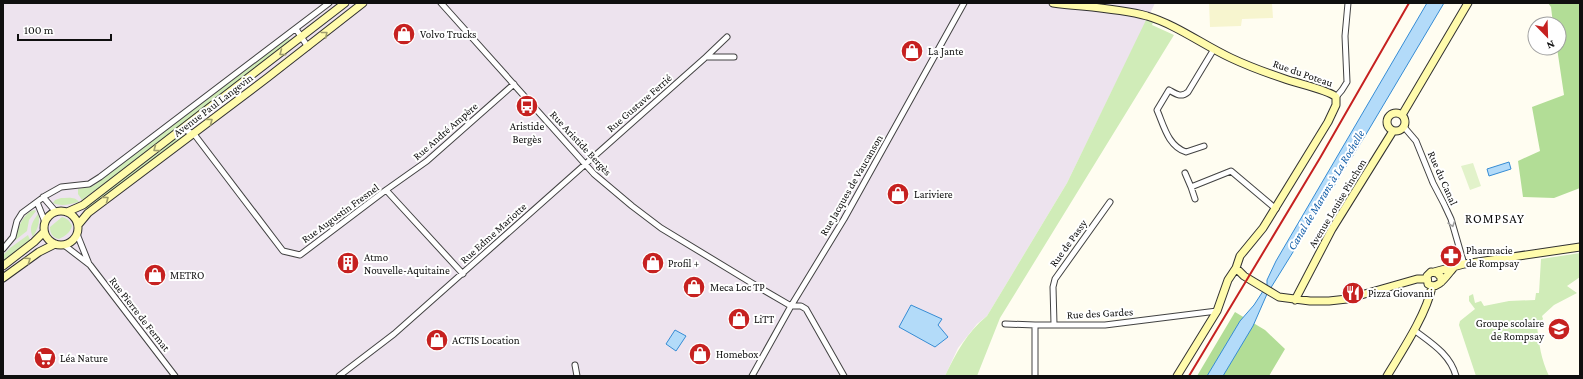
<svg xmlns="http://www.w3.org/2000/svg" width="1583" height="379" font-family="'Crimson Pro',serif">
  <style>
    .industrial { fill: #ede3ee }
    .farmland { fill: #f7f5cf }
    .green { fill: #d0ecb8 }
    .forest { fill: #b2dd96 }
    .pitch { fill: #e2f2ca }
    .water { fill: #b3dbf9; stroke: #368cd4 }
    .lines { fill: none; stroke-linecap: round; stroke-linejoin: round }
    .street-casing { stroke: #424242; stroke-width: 7 }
    .secondary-casing { stroke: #313131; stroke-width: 9 }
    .street { stroke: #fff; stroke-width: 5 }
    .secondary { stroke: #fffbac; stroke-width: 7 }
    .rail { stroke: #c62120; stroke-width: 2 }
    .oneway { stroke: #9f9d6d }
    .oneway2 { stroke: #9f9f9f }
    .labels { text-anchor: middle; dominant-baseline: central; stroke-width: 4; stroke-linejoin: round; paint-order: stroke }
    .poi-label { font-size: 11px; fill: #0f0f0f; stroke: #fff; text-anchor: start }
    .street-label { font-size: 11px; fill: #0f0f0f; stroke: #fff }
    .water-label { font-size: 12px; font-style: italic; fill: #115da7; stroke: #fff }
    .quarter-label { font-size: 13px; letter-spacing: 1px; fill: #0f0f0f; stroke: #fff }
  </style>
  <rect width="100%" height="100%" fill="#fffdf1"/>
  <path class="industrial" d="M5 3H1155L1067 183 987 316 977 324 958 348 945 376H3V5Z"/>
  <path class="farmland" d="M1209 3H1272L1273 18 1242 19 1241 26 1210 27Z"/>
  <path class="green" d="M1146 20 1153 22 1152 25 1174 35 1000 318 977 376H945C956 353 967 332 987 316L1067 183Z
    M288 38 291 41 290 44 82 200 78 194V189L93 186Z
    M180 133 185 137 87 209 86 207 164 148Z
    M61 198C67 198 75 196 79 202 70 204 62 207 53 203L55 200Z
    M34 210 36 211 29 220 27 231 13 242C19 230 20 215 34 210Z
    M38 214C41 221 37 230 33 237 28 228 33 221 38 214Z
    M62 217C67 218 70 221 72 226 70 233 65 236 59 239 52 237 50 233 50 227Z
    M28 235 30 240 3 262V255L10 248Z
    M1580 253V277L1567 286 1577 293 1554 305 1542 316 1543 319 1537 326C1539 344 1541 359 1549 376H1476L1459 325 1460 321 1475 309 1469 301V296L1473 294 1475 303 1481 301 1484 306 1509 301 1535 300 1536 293H1539L1541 259Z"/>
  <path class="forest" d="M1548 3H1580V188L1554 198 1523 197 1518 161 1540 151 1532 107 1564 95 1557 48H1559V24H1553L1551 7Z
    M1235 312 1265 330 1285 349 1269 376H1197Z"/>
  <path class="pitch" d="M1473 163 1481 186 1470 190 1461 166Z"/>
  <path class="water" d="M1427 3H1444L1365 136 1267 294 1253 326 1223 376H1207L1240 321 1254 305 1267 285V280L1276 261Z
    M1509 162 1511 169 1489 176 1487 169Z
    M911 305 942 319 938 325 948 337 935 347 899 327Z
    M675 330 686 336 676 351 666 344Z"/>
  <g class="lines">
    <g class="street-casing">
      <path id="street" d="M441 3 594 174 632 206 661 228 755 285 791 306
        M296 29 308 47
        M706 57 727 37
        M1336 97 1342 90 1347 82 1345 36 1348 3
        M1404 127 1416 141 1433 183 1444 204 1451 219 1464 264
        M182 129 194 134 283 251 300 255 386 190 463 274
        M1204 146 1186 152C1168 146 1164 126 1157 110L1169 90C1176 94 1181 98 1188 92L1214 49
        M1185 173 1191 187 1231 171 1276 209
        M1191 187 1195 199
        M386 190 427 161 514 84
        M43 197 56 212
        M37 202 45 222
        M77 234 89 264
        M64 245 90 265 175 376
        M3 249 13 237 17 221 22 213 45 196 61 187 89 184 100 177 329 3
        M791 306H801L806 309 844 376
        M1005 324 1035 325
        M1054 324 1053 287 1055 279 1110 202
        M1414 330C1431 343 1450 354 1456 376
        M575 365 577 376
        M339 376 394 334 706 57H734
        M752 376 791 306 844 219 964 3
        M1035 376V325H1105L1217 311"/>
    </g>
    <g class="secondary-casing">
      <path id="secondary" d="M1053 3C1084 7 1117 8 1147 16 1177 25 1203 45 1231 58 1248 66 1267 73 1285 79 1296 83 1329 90 1336 97V105L1328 122 1263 228 1240 256 1236 268 1228 280 1217 311 1177 376
        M1387 122a9 9 0 1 1 18 0a9 9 0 1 1-18 0Z
        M1402 115 1468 3
        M44 228a17 17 0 1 1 34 0a17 17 0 1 1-34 0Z
        M67 212 83 205 345 3
        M78 225 88 213 267 78 363 3
        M3 266 34 242 44 232
        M1236 268 1244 276 1279 297 1310 301H1329L1347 299 1417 279H1426
        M1434 272 1464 264 1580 247
        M3 278 39 252 55 244
        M1441 282V277L1437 273 1431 272 1427 276 1428 284C1438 292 1448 273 1455 266
        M1295 300 1332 229 1393 131
        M1387 376C1402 351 1426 315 1432 287"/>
    </g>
    <use href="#street" class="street"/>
    <use href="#secondary" class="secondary"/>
    <path class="rail" d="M1189 376 1320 158 1409 3"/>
  </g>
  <defs><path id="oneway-chevron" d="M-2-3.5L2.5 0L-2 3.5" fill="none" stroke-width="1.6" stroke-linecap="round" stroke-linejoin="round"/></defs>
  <g class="oneway">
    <use href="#oneway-chevron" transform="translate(325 34) rotate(-39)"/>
    <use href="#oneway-chevron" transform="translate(282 53) rotate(143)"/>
    <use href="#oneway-chevron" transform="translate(210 121) rotate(-37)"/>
    <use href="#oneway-chevron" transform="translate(156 149) rotate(143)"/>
    <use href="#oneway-chevron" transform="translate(106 199) rotate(-37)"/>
    <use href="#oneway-chevron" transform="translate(28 260) rotate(-35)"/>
  </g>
  <use class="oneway2" href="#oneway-chevron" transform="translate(1452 224) rotate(72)"/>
  <defs>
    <g id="shop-disc" transform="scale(1.15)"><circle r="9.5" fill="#c62120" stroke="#fff"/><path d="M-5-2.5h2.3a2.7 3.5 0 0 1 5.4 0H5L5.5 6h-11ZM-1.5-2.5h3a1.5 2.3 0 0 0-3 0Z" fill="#fff"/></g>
    <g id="bus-disc" transform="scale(1.15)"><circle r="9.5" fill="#c62120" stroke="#fff"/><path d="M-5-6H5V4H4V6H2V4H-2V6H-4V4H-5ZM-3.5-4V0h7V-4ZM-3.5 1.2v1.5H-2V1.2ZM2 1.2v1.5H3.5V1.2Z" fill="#fff"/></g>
    <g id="pharmacy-disc" transform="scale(1.15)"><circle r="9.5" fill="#c62120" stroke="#fff"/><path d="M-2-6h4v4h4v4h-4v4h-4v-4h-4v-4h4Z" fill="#fff"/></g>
    <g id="building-disc" transform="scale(1.15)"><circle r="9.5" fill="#c62120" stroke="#fff"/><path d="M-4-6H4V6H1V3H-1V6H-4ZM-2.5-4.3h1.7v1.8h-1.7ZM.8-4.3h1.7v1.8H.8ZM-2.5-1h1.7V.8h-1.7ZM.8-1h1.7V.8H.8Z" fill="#fff"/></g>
    <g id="restaurant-disc" transform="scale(1.15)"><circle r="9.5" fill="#c62120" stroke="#fff"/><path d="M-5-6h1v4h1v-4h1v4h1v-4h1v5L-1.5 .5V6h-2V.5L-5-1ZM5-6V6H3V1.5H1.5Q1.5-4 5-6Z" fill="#fff"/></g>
    <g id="school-disc" transform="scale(1.15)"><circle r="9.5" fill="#c62120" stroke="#fff"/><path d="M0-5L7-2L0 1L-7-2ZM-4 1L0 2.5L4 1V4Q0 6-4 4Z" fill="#fff"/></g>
    <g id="supermarket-disc" transform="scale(1.15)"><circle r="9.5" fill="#c62120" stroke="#fff"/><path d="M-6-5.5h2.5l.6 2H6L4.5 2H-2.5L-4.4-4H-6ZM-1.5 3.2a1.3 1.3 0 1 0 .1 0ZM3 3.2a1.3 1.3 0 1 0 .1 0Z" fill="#fff"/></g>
  </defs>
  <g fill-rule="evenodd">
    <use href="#shop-disc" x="404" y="34"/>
    <use href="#shop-disc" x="912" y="51"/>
    <use href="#bus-disc" x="527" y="106"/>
    <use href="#shop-disc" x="898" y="194"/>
    <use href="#pharmacy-disc" x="1451" y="256"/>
    <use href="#building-disc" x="348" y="263"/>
    <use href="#shop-disc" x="653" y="263"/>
    <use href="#shop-disc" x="155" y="275"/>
    <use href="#shop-disc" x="694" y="287"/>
    <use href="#restaurant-disc" x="1353" y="293"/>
    <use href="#shop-disc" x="739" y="319"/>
    <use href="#school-disc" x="1559" y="329"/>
    <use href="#shop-disc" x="437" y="340"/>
    <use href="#shop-disc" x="700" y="354"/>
    <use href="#supermarket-disc" x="45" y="358"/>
  </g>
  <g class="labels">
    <g class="poi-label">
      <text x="420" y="34">Volvo Trucks</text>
      <text x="928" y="51">La Jante</text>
      <text x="527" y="126" text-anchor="middle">Aristide<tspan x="527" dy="13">Bergès</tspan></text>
      <text x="914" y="194">Lariviere</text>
      <text x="1466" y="250">Pharmacie<tspan x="1466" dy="13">de Rompsay</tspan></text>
      <text x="364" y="257">Atmo<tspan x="364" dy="13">Nouvelle-Aquitaine</tspan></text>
      <text x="668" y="263">Profil +</text>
      <text x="170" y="275">METRO</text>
      <text x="710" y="287">Meca Loc TP</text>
      <text x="1368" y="293">Pizza Giovanni</text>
      <text x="754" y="319">LiTT</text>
      <text x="1544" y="323" text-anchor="end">Groupe scolaire<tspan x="1544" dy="13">de Rompsay</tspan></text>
      <text x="452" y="340">ACTIS Location</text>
      <text x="716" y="354">Homebox</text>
      <text x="60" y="358">Léa Nature</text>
    </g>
    <g class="street-label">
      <text transform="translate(1303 73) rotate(19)">Rue du Poteau</text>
      <text transform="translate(639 103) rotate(-41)">Rue Gustave Ferrié</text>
      <text transform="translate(213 105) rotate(-37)">Avenue Paul Langevin</text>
      <text transform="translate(445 131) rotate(-41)">Rue André Ampère</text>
      <text transform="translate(581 143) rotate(47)">Rue Aristide Bergès</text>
      <text transform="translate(1443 178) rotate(66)">Rue du Canal</text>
      <text transform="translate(851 185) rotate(-60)">Rue Jacques de Vaucanson</text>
      <text transform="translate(1337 203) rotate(-59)">Avenue Louise Pinchon</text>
      <text transform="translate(340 213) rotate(-36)">Rue Augustin Fresnel</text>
      <text transform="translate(493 233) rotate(-42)">Rue Edme Mariotte</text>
      <text transform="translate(1068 243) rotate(-54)">Rue de Passy</text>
      <text transform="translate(1100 313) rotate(-3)">Rue des Gardes</text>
      <text transform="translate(140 314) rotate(52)">Rue Pierre de Fermat</text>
    </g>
    <g class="water-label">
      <text transform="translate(1326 190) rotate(-59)">Canal de Marans à La Rochelle</text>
    </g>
    <g class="quarter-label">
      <text x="1495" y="218">ROMPSAY</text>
    </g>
  </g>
  <rect width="1583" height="379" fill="none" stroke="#0f0f0f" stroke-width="8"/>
  <g transform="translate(1547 36) rotate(157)"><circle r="19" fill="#ffffff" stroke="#9f9f9f"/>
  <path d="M0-3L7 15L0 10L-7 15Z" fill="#c62120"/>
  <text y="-6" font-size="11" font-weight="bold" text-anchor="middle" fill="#0f0f0f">N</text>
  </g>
  <path d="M18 34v6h93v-6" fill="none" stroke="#0f0f0f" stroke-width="2"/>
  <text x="24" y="34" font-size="12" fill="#0f0f0f" stroke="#ffffff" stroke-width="3" paint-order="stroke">100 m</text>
</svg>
